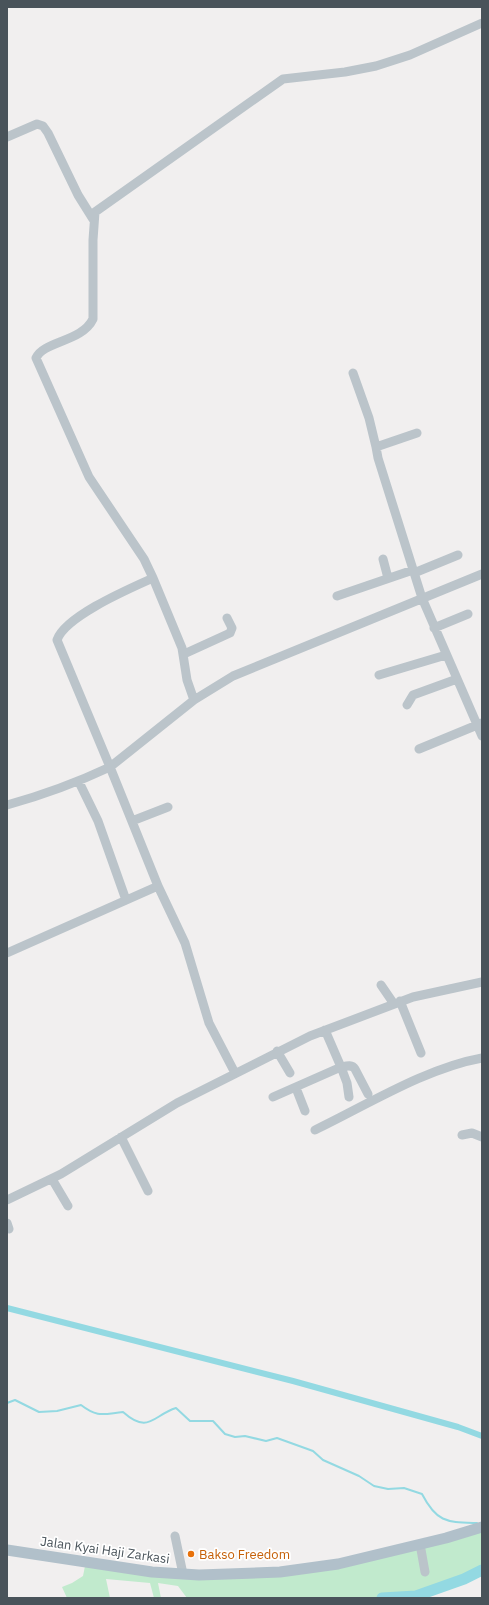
<svg xmlns="http://www.w3.org/2000/svg" width="489" height="1605" font-family="'IBM Plex Sans',sans-serif">
  <style>
    .green { fill: #c1eacd }
    .lines { fill: none; stroke-linecap: round; stroke-linejoin: round }
    .stream { stroke: #93d9e2; stroke-width: 2 }
    .canal { stroke: #93d9e2; stroke-width: 6 }
    .river { stroke: #93d9e2; stroke-width: 11 }
    .minor { stroke: #bbc4ca; stroke-width: 9 }
    .major { stroke: #b1c0ca; stroke-width: 11 }
    .food-dot { fill: #e8710a; stroke: #fff; stroke-width: 1.5 }
    .labels { text-anchor: middle; dominant-baseline: central; stroke-width: 3.5; stroke-linejoin: round; paint-order: stroke }
    .street-label { font-size: 13px; fill: #49535a; stroke: #fff }
    .food-label { font-size: 13px; fill: #c56008; stroke: #fff; text-anchor: start }
  </style>
  <rect width="100%" height="100%" fill="#f1efef"/>
  <path class="green" d="M482 1530V1570L464 1579 416 1596 382 1598H187L178 1586 158 1583 161 1598H154L150 1583 106 1579 110 1598H67L62 1587 72 1583 83 1576 85 1566 152 1572H280Z"/>
  <g class="lines">
    <path class="stream" d="M7 1403 15 1400 39 1412 57 1411 81 1405C98 1418 103 1414 123 1412 149 1435 153 1415 176 1408L190 1421H213L225 1434 235 1437 245 1436 266 1441 277 1438 313 1451 323 1460 359 1476 374 1486 388 1489 404 1488 422 1494C437 1523 447 1522 477 1523"/>
    <path class="canal" d="M7 1308 293 1381 458 1427 482 1436"/>
    <path class="river" d="M382 1598 416 1596 464 1579 482 1570"/>
    <path class="minor" d="M7 137 37 124 43 126 48 133 78 195 93 219
      M353 373 369 418 376 447
      M417 433 376 447 378 458 422 598 482 736
      M383 559 388 578
      M414 573 458 555
      M337 596 413 570
      M434 628 468 614
      M184 654 230 633 232 628 227 618
      M379 675 446 655
      M194 700 233 676 482 574
      M407 705 413 695 457 679
      M419 749 482 723
      M79 782 98 821 126 900
      M7 805C43 795 76 783 110 767L57 640C65 616 131 588 153 578
      M132 821 168 807
      M7 953 158 886
      M381 985 394 1004
      M400 1001 421 1053
      M277 1051 290 1073
      M235 1073 209 1023 185 943 158 886 110 767 194 700 187 680 182 648 153 578 144 559 89 477 36 358C43 341 82 342 93 319V240L95 212 283 79 345 72 376 66 410 55 482 23
      M296 1088 305 1111
      M273 1097 341 1067 325 1030
      M349 1097 347 1083 341 1067C346 1066 352 1064 355 1069L368 1094
      M315 1130C367 1105 426 1068 482 1058
      M462 1135 472 1133 482 1137
      M121 1137 148 1191
      M52 1179 68 1206
      M7 1200 61 1174 177 1103 310 1036 413 997 482 982
      M7 1223 9 1229
      M175 1536 183 1574
      M420 1544 425 1572"/>
    <path class="major" d="M7 1550 152 1572 199 1575 280 1572 338 1564 446 1538 482 1527"/>
  </g>
  <circle class="food-dot" cx="191" cy="1554" r="4"/>
  <g class="labels">
    <g class="street-label">
      <text transform="translate(105 1550) rotate(8)">Jalan Kyai Haji Zarkasi</text>
    </g>
    <g class="food-label">
      <text x="199" y="1554">Bakso Freedom</text>
    </g>
  </g>
  <rect width="489" height="1605" fill="none" stroke="#49535a" stroke-width="16"/>
</svg>
